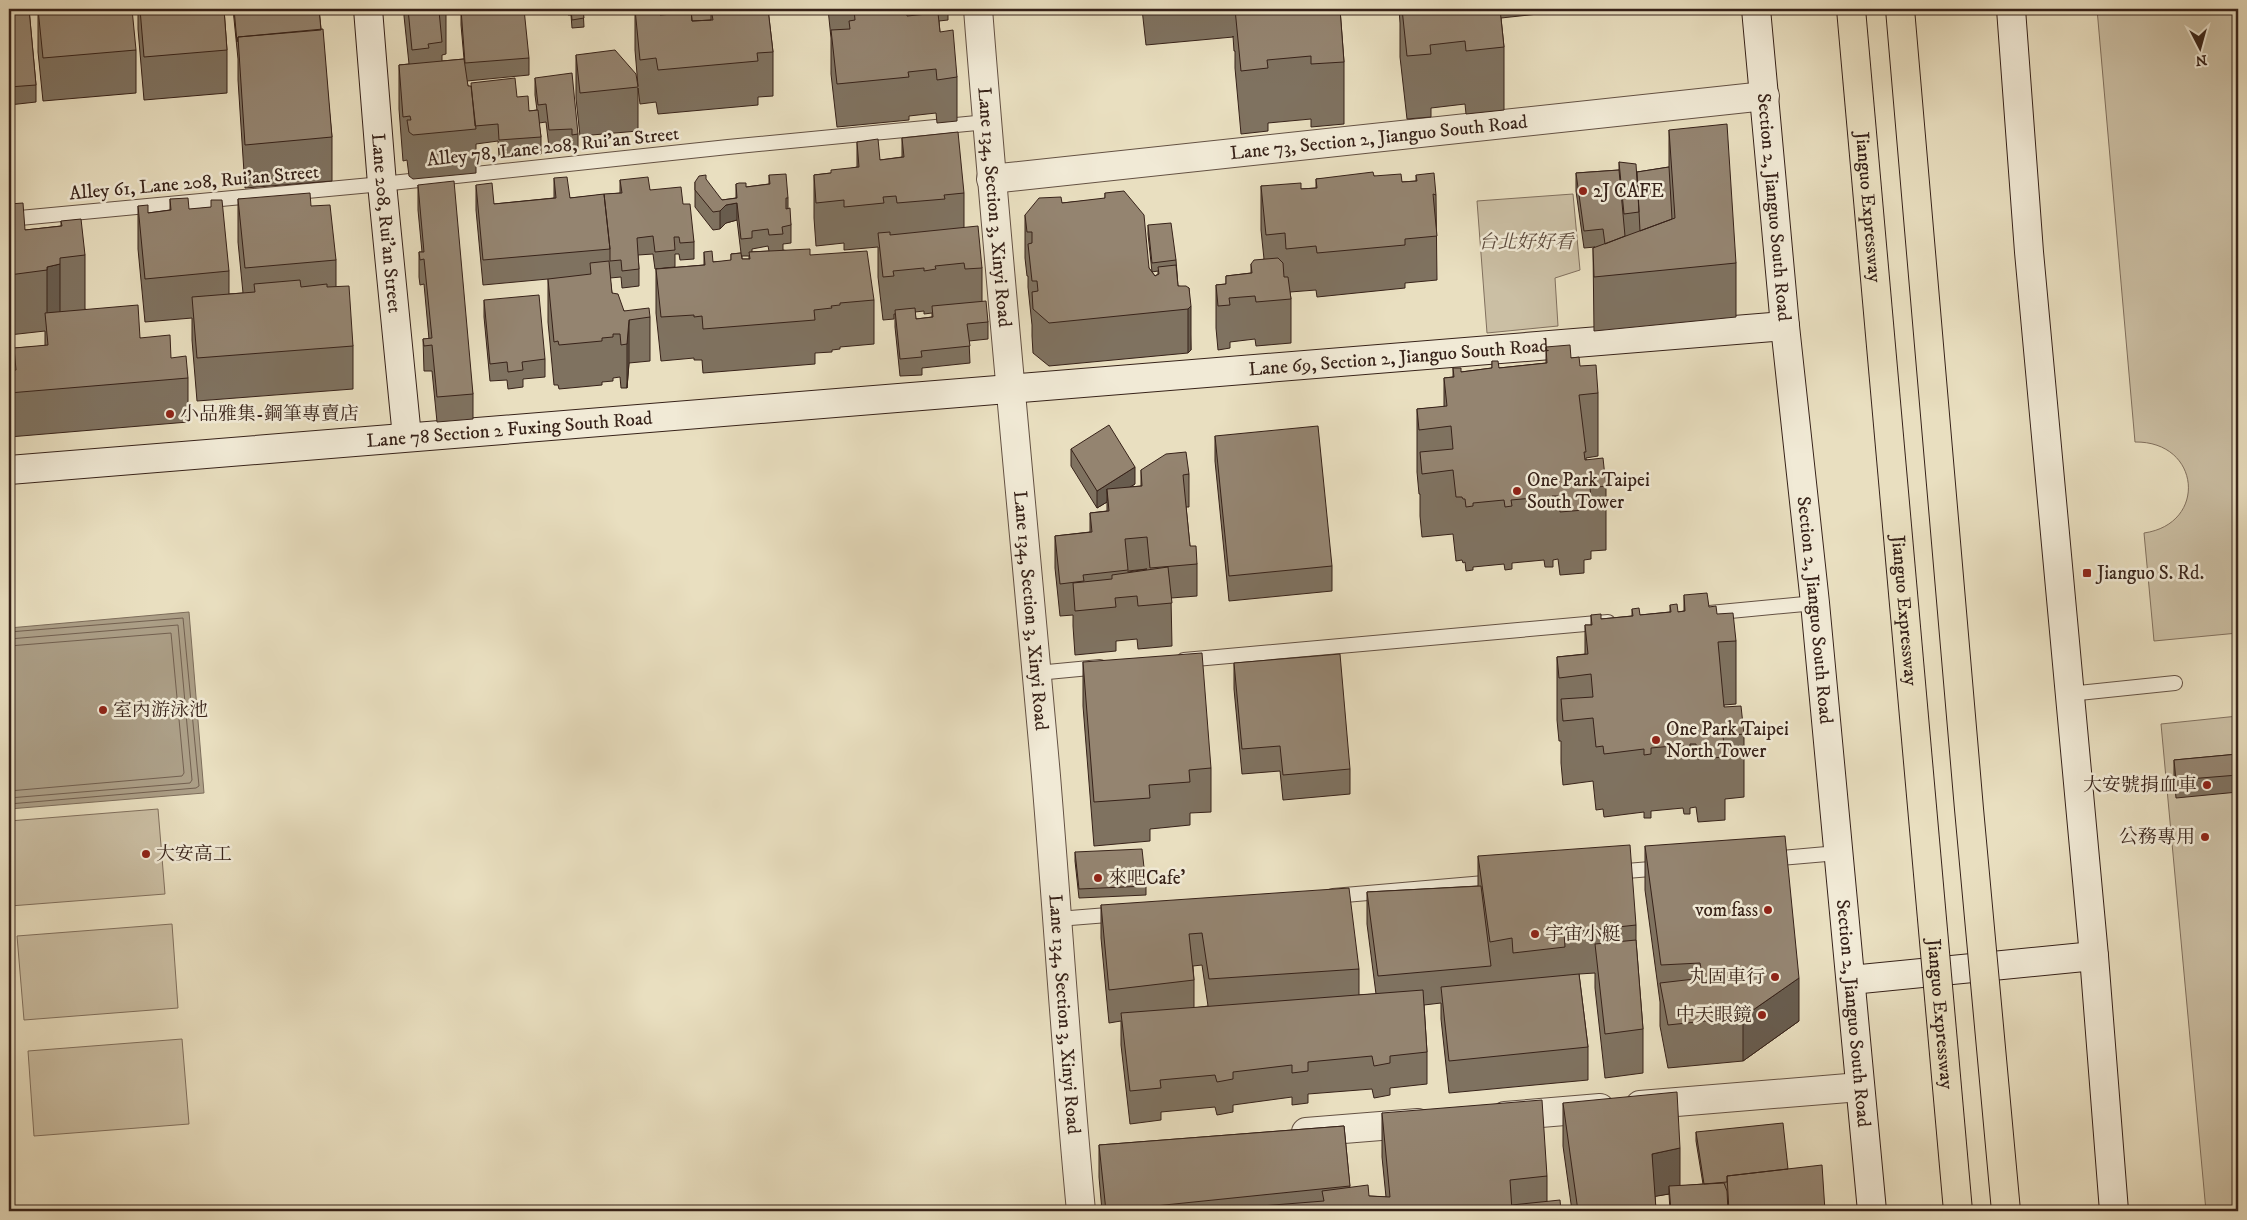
<svg xmlns="http://www.w3.org/2000/svg" width="2247" height="1220" font-family="'IM FELL DW Pica','Noto Serif TC',serif">
  <style>
    .green { fill: #cbbfa4; stroke: #81705e }
    .water { fill: #ac9f87; stroke: #7d6d5b }
    .lines { fill: none; stroke-linecap: round; stroke-linejoin: round }
    .shore { stroke: #726050; stroke-width: 1 }
    .lane-casing { stroke: #645143; stroke-width: 16 }
    .street-casing { stroke: #645143; stroke-width: 30 }
    .secondary-casing { stroke: #372219; stroke-width: 30 }
    .lane { stroke: #f1ead6; stroke-width: 14 }
    .street { stroke: #f1ead6; stroke-width: 28 }
    .secondary { stroke: #f1ead6; stroke-width: 28 }
    .highway-bridge-casing { stroke: #372219; stroke-width: 30; stroke-linecap: butt }
    .highway-bridge { stroke: #e9dfc0; stroke-width: 28 }
    .wall { fill: #7f7260; stroke: #372219; fill-rule: evenodd }
    .shaded-wall { fill: #685c4e; stroke: #372219 }
    .building { fill: #948470; stroke: #372219 }
    .poi-dot { fill: #8f2418; stroke: #f1ead6; stroke-width: 2 }
    .labels { text-anchor: middle; dominant-baseline: central; stroke-width: 5; stroke-linejoin: round; paint-order: stroke }
    .street-label { font-size: 19px; fill: #372219; stroke: #f1ead6 }
    .poi-label { font-size: 19px; fill: #372219; stroke: #f1ead6; text-anchor: start }
    .park-label { font-size: 19px; font-style: italic; fill: #5c493c; stroke: #f1ead6 }
  </style>
  <rect width="100%" height="100%" fill="#e9dfc0"/>
  <filter id="stains"><feTurbulence type="fractalNoise" baseFrequency=".004" numOctaves="4"/><feColorMatrix values="0 0 0 0 .2 0 0 0 0 .09 0 0 0 0 .02 0 0 0 .5 -.17"/></filter>
  <radialGradient id="worn" r=".72"><stop offset=".6" stop-color="#630" stop-opacity="0"/><stop offset="1" stop-color="#630" stop-opacity=".3"/></radialGradient>
  <path class="green" d="M2097 9H2238V633L2154 641 2144 533C2208 524 2201 441 2135 442Z
    M1573 194 1580 270 1555 278 1558 326 1487 333 1477 201Z
    M2238 716V1211H2206L2161 724Z
    M158 809 165 894 10 906 9 821Z
    M172 924 178 1008 24 1020 17 936Z
    M182 1039 189 1124 34 1136 28 1051Z"/>
  <path class="water" d="M189 612 204 793 9 809V628Z"/>
  <g class="lines">
    <path class="shore" d="M9 632 183 618 199 786 196 788 9 804
      M9 639 178 625 192 780 190 783 9 798
      M9 646 171 633 184 773 182 776 9 791"/>
    <g class="lane-casing">
      <path id="lane" d="M9 219 382 184 728 147 987 122
        M1699 614 1815 603
        M1184 660 1608 622
        M1037 673 1100 667
        M2069 694 2175 683
        M1769 859 1838 853
        M1614 872 1663 868
        M1333 896 1496 882
        M1058 919 1120 914"/>
    </g>
    <g class="street-casing">
      <g id="street">
        <path id="s1" d="M978 9C998 265 1023 520 1046 776 1058 921 1067 1066 1081 1211"/>
        <path id="s2" d="M991 179 1765 96"/>
        <path d="M1640 1105 1860 1087"/>
        <path d="M1505 1116 1600 1108"/>
        <path d="M1306 1132 1418 1123"/>
      </g>
    </g>
    <g class="secondary-casing">
      <g id="secondary">
        <path id="s3" d="M368 9 382 184 407 437"/>
        <path id="s4" d="M1756 9 1785 326 1815 603 1872 1211"/>
        <path d="M2011 9 2029 252 2094 956 2114 1211"/>
        <path id="s5" d="M9 470 1785 326"/>
        <path d="M1851 980 2094 956"/>
      </g>
    </g>
    <use href="#lane" class="lane"/>
    <use href="#street" class="street"/>
    <use href="#secondary" class="secondary"/>
    <g class="highway-bridge-casing">
      <g id="highway-bridge">
        <path id="s6" d="M1851 9 1958 1211"/>
        <path d="M1900 9 1969 809 2006 1211"/>
      </g>
    </g>
    <use href="#highway-bridge" class="highway-bridge"/>
  </g>
  <path class="wall" d="M11 9H29L36 85V102L9 105V22H11Z
    M38 9 136 50V93L43 101 38 52Z
    M138 9H224L227 50V93L144 100 138 29Z
    M233 9H319L332 137V181L245 188 238 80V59Z
    M404 9H446V54L442 55V61L464 59 461 25V9L529 58V75L467 81 468 86 517 97 529 111 537 110 535 95V78L578 134V151L572 152V146L549 147 546 122 539 123 541 137V154L499 157 498 141 476 144V173L413 179 409 176 407 160 403 161 399 109V65L409 64 404 16Z
    M567 9H583L584 27 572 28 571 15H568Z
    M635 9 660 15 672 14V9H768L773 52V96L758 97V105L658 114 656 102 640 104 638 88V131L580 136 576 98V55L638 86 635 50Z
    M828 9H948V20L939 21 940 32 957 77V121L937 123 936 113 909 116V120L837 127 831 74V38Z
    M1142 9H1340L1344 62V124L1311 127V119L1268 123V131L1241 134 1235 68V51H1234L1233 36V37L1146 45Z
    M1399 9H1585L1501 18 1504 47V110L1466 114 1465 104 1431 108V117L1407 119 1400 57V23Z
    M1669 130 1736 263V317L1594 331 1593 248 1595 247 1584 248 1576 191V173L1619 170V162L1637 172 1669 167Z
    M902 138 964 193V227L982 268V302L988 322V339L969 341 970 363 922 368V375L900 376 895 327V314H894V319L883 320 878 277V247L844 250V243L816 246 814 218V175L831 173 857 167V142L880 160 902 157ZM924 311V314L932 313V317L916 319 915 312Z
    M769 175 788 198V208L791 225V243L783 244V250L810 255 874 300V344L840 347V349L832 350V352L815 353V364L703 373 702 360H694V358L661 361 656 313V269L704 265V252L713 262 731 261V254L741 253 737 220 726 223 720 229 713 230 695 207V182L722 200 736 198V184L746 187 769 184ZM768 246 769 251 752 252V249ZM742 256H749V259H742Z
    M1416 175 1436 195 1437 280 1405 283V288L1317 297 1316 290 1290 292 1291 299V343L1256 346 1255 339 1230 342V348L1218 350 1216 328V285L1226 284V276L1251 273V264L1264 259 1261 230V186L1301 189 1316 188V179L1374 176 1402 182 1416 181Z
    M554 178 570 198 620 193V180L650 190 683 204 694 242V259L680 260 679 254H675V267L655 269 653 254 638 255 639 269V286L622 288 621 277 610 278 612 293 624 311 650 317V361L629 363 627 388H621L620 377 613 378V381L602 382V385L559 389 558 385H554L548 322V279L483 285 476 210V185L494 204 554 198Z
    M418 185 473 394V419L437 422 432 371H424L423 339H429L424 284 420 285 419 277V252H422L418 210Z
    M1105 193 1149 268 1152 272 1148 234V225L1176 260 1178 286 1189 288 1191 350 1188 353 1049 366 1033 353 1032 336V325L1028 287V276H1027L1025 258V215L1062 203 1105 199ZM1158 271V274L1155 276 1152 272Z
    M170 199 189 209 229 271V294L243 293 238 242V199L311 206 336 260V287L353 346V389L197 401 192 340V318L145 322 138 249V206L148 213 170 210Z
    M9 204 25 230 61 226V221L85 255V309L140 338 171 358 188 378V422L9 437V371L14 370V348L45 346V331L9 335Z
    M484 300 545 359V377L523 379V387L508 389 507 380 490 381 484 317Z
    M1546 347 1571 358 1580 366 1598 393V456L1586 458V459L1606 486V550L1591 551V559L1584 560V573L1560 575 1558 559 1553 560V567H1545L1544 560 1512 563V569L1505 570 1504 564 1473 567V570L1466 571 1465 562 1463 563 1462 560 1456 561 1453 534 1422 537 1420 516V494H1419L1417 472V409L1444 407V378L1453 377V368L1461 372 1492 368V361L1499 368 1546 363Z
    M1215 436 1332 566V591L1229 601 1215 461Z
    M1071 449 1135 484 1130 487 1141 486V470L1189 474V507H1186L1190 546 1197 564V596L1171 598 1172 646 1138 649 1137 639 1116 641V651L1075 655 1073 626V615L1060 616 1055 568V536L1090 532V513L1107 511V502L1097 508 1071 466ZM1147 569 1128 572V571Z
    M1684 595 1709 607 1717 614 1736 641V704L1724 705V707L1744 734V797L1725 799V820L1698 822 1696 807 1690 808V814H1684L1683 808 1651 811V818H1644V812L1604 817 1603 809 1596 810 1593 781 1563 785 1561 763V741H1559L1557 720V657L1585 654V625H1591V615L1601 619 1632 616V609L1640 615 1670 612V605L1678 612 1684 611Z
    M1083 662 1211 768V812L1190 813V825L1150 829V841L1094 846 1083 706Z
    M1234 663 1350 769V794L1283 800 1280 771 1242 774 1234 689Z
    M2238 754V792L2176 798 2174 777V760Z
    M1645 846 1799 1021 1743 1061 1668 1068 1660 1026V1002L1645 890Z
    M1075 852 1146 886V895L1079 898 1075 861Z
    M1478 856 1636 925V941L1643 1029V1073L1605 1078 1595 988V973L1579 974 1588 1047V1080L1449 1093 1441 1019V1003L1424 1005 1427 1052V1084L1390 1088V1095L1374 1098 1372 1089 1308 1094V1103L1292 1105V1097L1233 1105V1112L1217 1115 1215 1107 1161 1112V1120L1130 1124 1121 1045V1021L1109 1023 1101 938V905L1359 969V995L1376 994 1367 924V892L1478 886ZM1202 965 1208 1006 1194 1008V980L1193 966Z
    M1563 1103 1680 1186 1703 1184 1696 1141V1132L1788 1169 1825 1211H1670L1669 1194 1655 1196 1656 1211H1572L1563 1146Z
    M1382 1113 1547 1176V1202L1561 1211H1102L1099 1177V1145L1344 1126 1350 1188 1369 1196 1386 1197 1382 1157Z"/>
  <path class="shaded-wall" d="M737 203V220L726 223 720 229V211L726 205Z
    M60 264V324L47 327V267Z
    M1191 306V350L1188 353V309Z
    M629 320V363L627 388V344Z
    M1135 467V484L1108 501 1107 489V502L1097 508V491Z
    M1799 978V1021L1743 1061V1017Z
    M1680 1148V1191L1669 1186V1194L1652 1197V1154Z"/>
  <path class="building" d="M12 9H29L36 85 9 87V22L13 21Z
    M38 9H132L136 50 43 58Z
    M140 9H224L227 50 144 57Z
    M234 9H319L321 30 238 37 237 42Z
    M408 9H446V11H439L442 42 428 44 429 48 412 50Z
    M461 9H524L529 58 465 63Z
    M571 9H583L584 18 572 20Z
    M635 9H660V15L673 14 672 9H691L692 21 713 20 711 9H768L773 52 757 53 758 61 658 70 656 58 640 60Z
    M691 9H711V20L692 21Z
    M854 9H906L907 16 938 13 940 32 953 30 957 77 937 80 936 69 908 72 909 77 837 84 831 30 850 29 849 21 855 20Z
    M1235 9H1340L1344 62 1311 64V56L1267 60 1268 68 1241 71Z
    M1402 9H1500L1504 47 1466 51 1465 41 1430 45 1431 54 1407 56Z
    M323 29 332 137 245 145 238 37Z
    M615 50 636 74 638 87 580 93 576 55Z
    M464 59 468 86H471L476 129 413 135 409 132 407 120H411L410 116 403 117 399 65Z
    M572 73 578 134 572 135V129L549 130 546 104 538 105 535 78Z
    M515 78 517 97 528 96 529 111 538 110 541 137 499 140 498 124 475 126 471 83Z
    M1727 124 1736 263 1594 277 1593 248 1675 218 1669 130Z
    M958 132 964 193 944 195 945 199 897 203 896 196 883 197 884 203 844 207V200L816 203 814 175 831 173V170L859 167 857 142 878 139 880 160 904 157 902 138Z
    M1619 162 1636 164 1639 212 1624 214Z
    M1669 167 1672 219 1640 231 1637 172Z
    M1619 170 1625 236 1605 244 1603 229 1584 231 1576 173Z
    M1373 172 1374 176 1401 174 1402 182 1417 181 1416 175 1434 173 1436 195 1433 194 1437 236 1405 239V245L1317 253 1316 246 1286 249 1285 233 1266 235 1261 186 1301 183V189L1317 188 1316 179Z
    M786 174 788 198H786V209L790 208 791 225 782 227 783 234 769 235 768 229 752 231V238L741 239 737 203 726 205 720 211 713 212 695 190V182L699 176 706 175V179L722 200 737 198 736 184 739 183H746V187L770 184 769 175Z
    M567 177 570 198 604 194 610 249 483 260 476 185 492 183 494 204 556 198 554 178Z
    M648 177 650 190 681 187 683 204H690L694 242 680 243 679 237H674L675 250 655 252 653 236 637 238 639 269 622 271 621 260 610 261V249L604 194 622 193 620 180Z
    M454 181 473 394 437 397 432 345 424 346 423 339 432 338 424 259 420 260 419 252H424L418 185Z
    M1124 191 1144 215 1149 268 1155 276 1159 274 1158 267 1176 265 1178 286H1186L1189 288 1191 306 1188 309 1049 323 1033 309 1032 292 1038 291 1037 281H1032L1028 244 1032 243V232H1027L1025 215 1039 198 1061 197 1062 203 1105 198V193Z
    M310 193 311 206 330 205 336 260 245 268 238 199Z
    M188 198 189 209 211 207V200H222L229 271 145 279 138 206 148 205V213L171 210 170 199Z
    M23 203 25 230 62 226 61 221 81 219 85 255 60 258V264L47 267V270L9 275V231H11L9 204Z
    M1171 223 1176 260 1152 263 1148 225Z
    M978 226 982 268 965 269 964 263 935 266 936 269 924 271V268L893 271 894 276 883 277 878 233 890 232V235Z
    M810 249V255L867 251 874 300 840 303V305L831 306 832 308 814 310 815 320 703 329 702 316 694 317V315L661 317 656 269 705 265 704 252 712 251 713 262 731 260V254L741 253 742 259H750L749 252Z
    M1278 258 1283 263 1284 277H1288L1291 299 1256 302 1255 296 1229 298 1230 305 1218 306 1216 285 1226 284V276L1252 273 1251 264 1254 260Z
    M609 261 612 293 618 294 624 311 649 308 650 317 629 320 627 344 621 345 620 334H613V337L602 338V341L559 345 558 341 554 342 548 279 591 274 590 263Z
    M300 280 301 287 327 284V287L349 286 353 346 197 358 192 297 255 292 254 284Z
    M539 295 545 359 522 362 523 370 508 372 507 362 490 364 484 300Z
    M986 301 988 322 967 324 970 346 921 351 922 357 900 359 895 310 915 308 916 319 933 317 932 306Z
    M138 305 140 338 170 335 171 358 186 356 188 378 9 393V371L16 370 14 348 48 345 45 313Z
    M1570 345 1571 358 1579 357 1580 366 1596 365 1598 393 1579 395 1586 452H1584L1585 460 1603 458 1606 486 1590 488 1591 496 1582 497 1584 510 1560 512 1558 496H1552L1553 503 1545 504 1544 497 1511 500 1512 506 1505 507 1504 500 1473 503V506L1466 507 1465 499H1463L1462 497H1456L1453 470 1422 474 1420 452 1453 449 1451 426 1419 430 1417 409 1447 406 1444 378 1454 377 1453 368H1461V372L1492 368V361H1498L1499 368 1547 363 1546 347Z
    M1109 425 1135 467 1097 491 1071 449Z
    M1318 426 1332 566 1229 576 1215 436Z
    M1186 452 1189 474 1183 475 1190 546H1196L1197 564 1150 568 1147 537 1125 539 1128 570 1083 575 1084 581 1060 584 1055 536 1092 532 1090 513 1109 511 1107 489 1142 486 1141 470 1166 454Z
    M1168 567 1172 603 1138 606 1137 596 1115 598 1116 607 1075 611 1073 583 1112 579V575Z
    M1707 593 1709 607 1716 606 1717 614 1733 613 1736 641 1718 642 1724 707 1741 706 1744 734 1723 736 1725 757 1698 759 1696 744H1690V751H1684L1683 745 1651 748V754L1644 755V749L1604 754 1603 746 1596 747 1593 718 1563 721 1561 699 1593 697 1591 674 1559 678 1557 657 1588 654 1585 625H1592L1591 615 1601 614V619L1633 616 1632 609 1639 608 1640 615 1671 612 1670 605 1677 604 1678 612 1685 611 1684 595Z
    M1202 653 1211 768 1189 770 1190 782 1149 785 1150 798 1094 802 1083 662Z
    M1340 654 1350 769 1283 775 1280 746 1242 749 1234 663Z
    M2238 754V775L2176 780 2174 760Z
    M1785 836 1799 978 1743 1017 1668 1025 1660 983 1703 978 1700 963 1661 965 1645 846Z
    M1630 845 1636 925 1564 933 1565 947 1513 953 1512 938 1490 942 1478 856Z
    M1142 849 1146 886 1079 889 1075 852Z
    M1481 886 1491 966 1378 976 1367 892Z
    M1349 888 1359 969 1209 979 1202 933 1189 934 1194 980 1109 990 1101 905Z
    M1636 940 1643 1029 1605 1034 1595 944Z
    M1579 974 1588 1047 1449 1061 1441 987Z
    M1423 990 1427 1052 1390 1056V1063L1374 1066 1372 1056 1308 1062V1071L1292 1073V1065L1233 1072V1079L1217 1082 1215 1075 1160 1080 1161 1088 1130 1091 1121 1013Z
    M1677 1092 1680 1148 1652 1154 1656 1209 1643 1210V1211H1578L1563 1103Z
    M1542 1100 1547 1176 1510 1180 1512 1211H1198L1324 1201 1322 1191 1368 1185 1369 1196 1390 1197 1382 1113Z
    M1783 1123 1788 1169 1727 1176V1182L1704 1184 1696 1132Z
    M1344 1126 1350 1186 1106 1211 1099 1145Z
    M1822 1165 1825 1211H1729L1727 1176Z
    M1724 1183 1727 1191 1728 1211H1671L1669 1186Z
    M1560 1200 1561 1211H1512V1205Z"/>
  <g class="poi-dot">
    <circle cx="1583" cy="191" r="5"/>
    <circle cx="170" cy="414" r="5"/>
    <circle cx="1517" cy="491" r="5"/>
    <rect x="2082" y="568" width="10" height="10" rx="2.5"/>
    <circle cx="103" cy="710" r="5"/>
    <circle cx="1656" cy="740" r="5"/>
    <circle cx="2207" cy="785" r="5"/>
    <circle cx="2205" cy="837" r="5"/>
    <circle cx="146" cy="854" r="5"/>
    <circle cx="1098" cy="878" r="5"/>
    <circle cx="1768" cy="910" r="5"/>
    <circle cx="1535" cy="934" r="5"/>
    <circle cx="1775" cy="977" r="5"/>
    <circle cx="1762" cy="1015" r="5"/>
  </g>
  <g class="labels">
    <g class="street-label">
      <text stroke="none"><textPath href="#s2" startOffset="390">Lane 73, Section 2, Jianguo South Road</textPath></text>
      <text transform="translate(553 147) rotate(-6)">Alley 78, Lane 208, Rui'an Street</text>
      <text transform="translate(194 183) rotate(-5)">Alley 61, Lane 208, Rui'an Street</text>
      <text stroke="none"><textPath href="#s1" startOffset="199">Lane 134, Section 3, Xinyi Road</textPath></text>
      <text stroke="none"><textPath href="#s4" startOffset="199">Section 2, Jianguo South Road</textPath></text>
      <text stroke="none"><textPath href="#s6" startOffset="199">Jianguo Expressway</textPath></text>
      <text stroke="none"><textPath href="#s3" startOffset="215">Lane 208, Rui'an Street</textPath></text>
      <text stroke="none"><textPath href="#s5" startOffset="1394">Lane 69, Section 2, Jianguo South Road</textPath></text>
      <text stroke="none"><textPath href="#s5" startOffset="502">Lane 78 Section 2 Fuxing South Road</textPath></text>
      <text stroke="none"><textPath href="#s1" startOffset="604">Lane 134, Section 3, Xinyi Road</textPath></text>
      <text stroke="none"><textPath href="#s4" startOffset="604">Section 2, Jianguo South Road</textPath></text>
      <text stroke="none"><textPath href="#s6" startOffset="604">Jianguo Expressway</textPath></text>
      <text stroke="none"><textPath href="#s1" startOffset="1009">Lane 134, Section 3, Xinyi Road</textPath></text>
      <text stroke="none"><textPath href="#s4" startOffset="1009">Section 2, Jianguo South Road</textPath></text>
      <text stroke="none"><textPath href="#s6" startOffset="1009">Jianguo Expressway</textPath></text>
    </g>
    <g class="poi-label">
      <text x="1593" y="191">2J CAFE</text>
      <text x="180" y="414">小品雅集-鋼筆專賣店</text>
      <text x="1527" y="480">One Park Taipei<tspan x="1527" dy="22">South Tower</tspan></text>
      <text x="2097" y="573">Jianguo S. Rd.</text>
      <text x="113" y="710">室內游泳池</text>
      <text x="1666" y="729">One Park Taipei<tspan x="1666" dy="22">North Tower</tspan></text>
      <text x="2197" y="785" text-anchor="end">大安號捐血車</text>
      <text x="2195" y="837" text-anchor="end">公務專用</text>
      <text x="156" y="854">大安高工</text>
      <text x="1108" y="878">來吧Cafe'</text>
      <text x="1758" y="910" text-anchor="end">vom fass</text>
      <text x="1545" y="934">宇宙小艇</text>
      <text x="1765" y="977" text-anchor="end">丸固車行</text>
      <text x="1752" y="1015" text-anchor="end">中天眼鏡</text>
    </g>
    <g class="park-label">
      <text x="1526" y="242">台北好好看</text>
    </g>
  </g>
  <rect width="2247" height="1220" fill="none" stroke="#e9dfc0" stroke-width="30"/>
  <rect x="10" y="10" width="2227" height="1200" fill="none" stroke="#372219" stroke-width="2.5"/>
  <rect x="15" y="15" width="2217" height="1190" fill="none" stroke="#372219"/>
  <g transform="translate(2200 48) rotate(174)" stroke="#f1ead6" stroke-width="4" paint-order="stroke">
  <path d="M0-4L9 19L0 12L-9 19Z" fill="#372219"/>
  <text y="-8" font-size="14" font-weight="bold" text-anchor="middle" fill="#372219">N</text>
  </g>
  <rect width="100%" height="100%" filter="url(#stains)"/>
  <rect width="100%" height="100%" fill="url(#worn)"/>
</svg>
